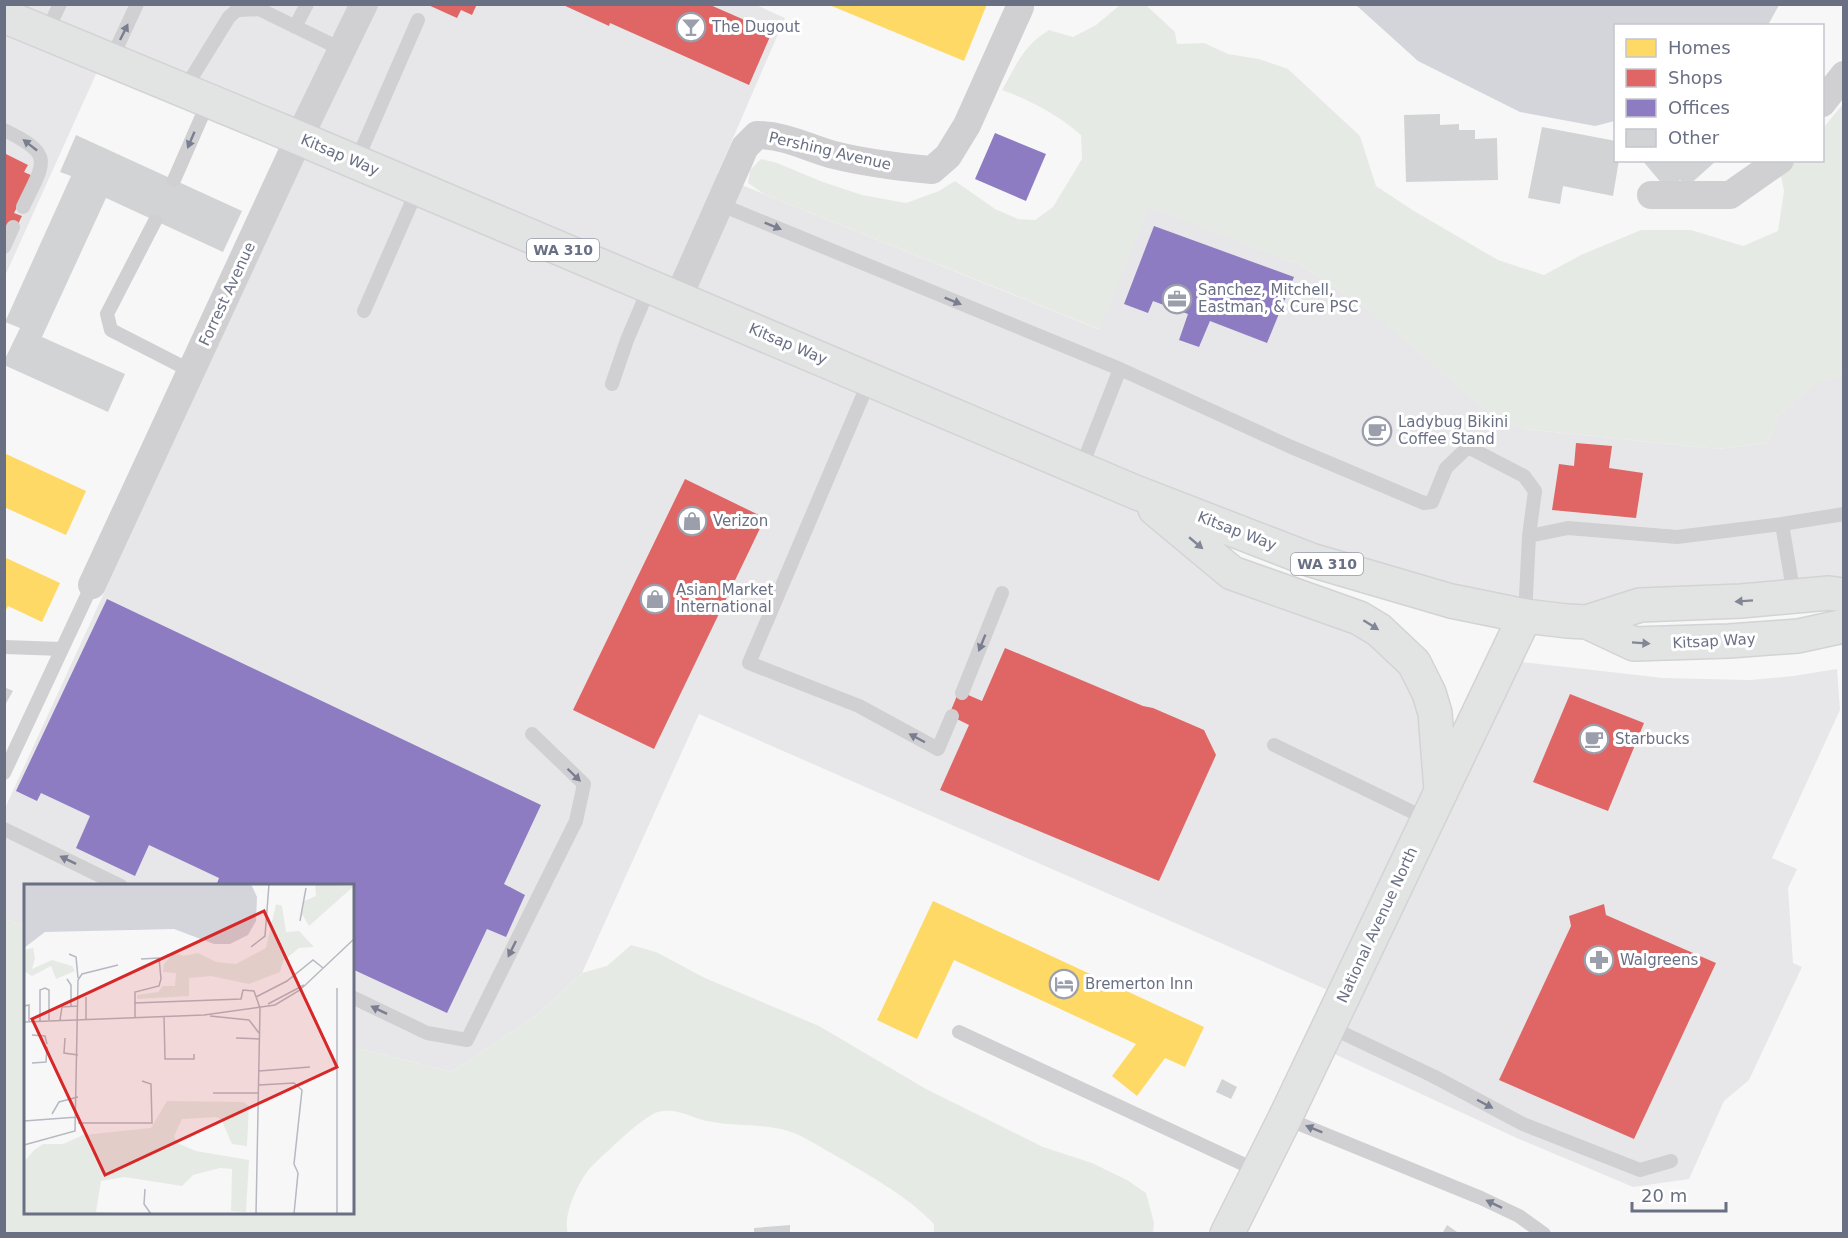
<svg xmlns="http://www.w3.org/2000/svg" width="1848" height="1238" font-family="'DejaVu Sans',sans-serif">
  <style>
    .built { fill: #e7e7e9 }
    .green { fill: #e6eae5 }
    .water { fill: #d3d5da }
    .homes { fill: #ffd966 }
    .shops { fill: #e06666 }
    .offices { fill: #8e7cc3 }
    .building { fill: #d2d3d4 }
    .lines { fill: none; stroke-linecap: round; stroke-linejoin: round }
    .secondary-casing { stroke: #d3d3d5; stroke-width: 36 }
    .primary-casing { stroke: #d3d3d5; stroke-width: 36 }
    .service { stroke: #d0d0d2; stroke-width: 14 }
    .minor { stroke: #d0d0d2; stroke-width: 28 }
    .secondary { stroke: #e2e3e3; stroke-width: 33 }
    .primary { stroke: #e2e3e3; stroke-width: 33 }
    .oneway { fill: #797e90 }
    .oneway2 { fill: #828797 }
    .labels { text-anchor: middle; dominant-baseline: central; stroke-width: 6; stroke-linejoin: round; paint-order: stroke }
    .shield { fill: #fff; stroke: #979ba9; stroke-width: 1.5 }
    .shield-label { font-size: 14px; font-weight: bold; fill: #6a7084 }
    .poi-label { font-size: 15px; fill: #6a7084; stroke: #fff; text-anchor: start }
    .street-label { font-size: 15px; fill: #6a7084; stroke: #fff }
    .inset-road { fill: none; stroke: #b6b9c2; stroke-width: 1.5 }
    .view { fill: #d62828; fill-opacity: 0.15; stroke: #d62828; stroke-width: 3 }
    .inset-edge { fill: none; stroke: #6a7084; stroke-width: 3 }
  </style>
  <rect width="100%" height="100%" fill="#f7f7f7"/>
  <path class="built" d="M12 4 756 5 785 18 717 175 1098 329 1149 206 1301 265 1363 305 1524 429 1718 449 1767 443 1779 415 1817 381 1843 375V600L1634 617 1428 588 1285 543Z
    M5 23 101 63 5 276Z
    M308 150 1134 501 1378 639 1414 678 1430 771 1415 811 1330 991 699 714 582 973 536 1016 451 1072 353 1047 352 886H26L25 926 5 919V808Z
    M1522 662 1663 678 1751 680 1793 676 1837 669 1840 710 1772 858 1797 869 1788 888 1793 963 1802 967 1749 1080 1724 1101 1689 1179 1633 1187 1519 1139 1330 1052Z"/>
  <path class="green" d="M1120 5H1146L1175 32 1177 44 1204 43 1228 54 1259 59 1288 69 1360 136 1376 186 1414 211 1498 260 1544 275 1581 255 1641 230H1691L1743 246 1778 231 1784 191 1781 176 1795 161 1822 160 1823 128 1843 104V375L1817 382 1779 415 1767 443 1718 449 1524 429 1497 418 1477 403 1363 305 1301 265 1149 207 1099 329 764 194 748 183 750 170 761 159 777 163 823 182 862 195 906 203 939 191 955 181 995 209 1018 219 1035 220 1053 207 1082 159 1081 135C1057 114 1032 101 1002 90 1016 65 1024 45 1049 30L1073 37 1096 25Z
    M5 919 25 926 26 1212H352L353 1047 451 1072 536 1016 582 973 607 966 631 945 656 952 705 978 819 1026 926 1089 1043 1147 1092 1163 1127 1180 1146 1193 1154 1223 1153 1233H934V1224C905 1194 868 1175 833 1154 818 1146 804 1136 788 1131 762 1123 733 1127 707 1121 690 1117 676 1107 658 1112 643 1116 607 1152 594 1164 580 1177 562 1215 568 1233H5Z"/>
  <path class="water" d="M1356 5H1779L1768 25 1616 26 1615 121 1595 126 1520 112 1418 61Z"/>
  <path class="homes" d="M827 4H987L964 61Z
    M4 453 86 491 66 535 4 507Z
    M4 557 60 583 42 622 8 606 6 610 4 609Z
    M933 901 1204 1027 1185 1067 1165 1058 1137 1096 1112 1076 1136 1044 954 960 917 1039 877 1020Z"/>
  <path class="shops" d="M426 4H477L472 15 461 10 457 18Z
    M561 4H708L772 32 749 85 610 23 609 26Z
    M4 153 28 165 24 172 33 176 14 213 22 216 12 236 4 238Z
    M1370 418 1391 427 1385 443 1363 435Z
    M1576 443 1612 446 1609 468 1643 473 1636 518 1552 510 1559 464 1574 466Z
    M685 479 765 518 654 749 573 710Z
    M1005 648 1143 706 1153 708 1204 730 1216 755 1159 881 940 790 969 725 949 715 959 691 982 701Z
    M1570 694 1644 723 1608 811 1533 782Z
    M1604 904 1606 915 1716 963 1634 1139 1499 1080 1571 926 1569 916Z"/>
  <path class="offices" d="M995 133 1046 154 1026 201 975 179Z
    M1154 226 1294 277 1267 343 1210 321 1199 347 1179 340 1188 314 1153 301 1148 313 1124 304Z
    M107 599 541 805 504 884 525 895 506 937 487 929 447 1013 352 969V886H216L219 878 149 845 135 876 76 848 90 816 41 793 37 801 16 791Z"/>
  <path class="building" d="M1440 114V125L1459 124V130H1475V139L1497 138 1498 180 1406 182 1404 115Z
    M1542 127 1616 141V160H1619L1613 196 1563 186 1560 204 1528 198Z
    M76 135 242 211 223 252 106 198 42 337 125 374 108 412 4 365V361L20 328 5 322 71 176 60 172Z
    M1642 160H1717L1687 187 1680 180 1668 191Z
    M4 687 13 691 4 707Z
    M1222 1079 1237 1087 1231 1099 1216 1092Z
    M790 1225V1234H754V1228Z
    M1447 1225 1460 1234H1442Z"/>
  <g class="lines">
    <g class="secondary-casing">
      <path id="secondary" d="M1227 1234 1285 1118 1525 616"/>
    </g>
    <g class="primary-casing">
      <path id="primary" d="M4 16 299 138 1135 492 1311 560 1451 601 1525 616 1567 621 1587 622 1640 605 1741 601 1829 593 1844 595
        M1155 509 1232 573 1359 618 1379 630 1414 663 1429 693 1435 713 1441 790
        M1587 622 1634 644 1729 641 1798 636 1844 626"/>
    </g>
    <path class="service" d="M295 27 307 4
      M46 33 60 4
      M111 60 137 4
      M184 90 229 17 237 10 259 9 343 50
      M4 130C56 155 44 162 23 207
      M356 162 418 20
      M174 180 209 100
      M719 204 1120 369 1289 446 1424 503 1432 502 1446 468 1468 447 1524 476 1535 491 1529 536 1525 616
      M155 221 107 314 111 330 191 371
      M4 247 13 227
      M364 311 418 188
      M870 379 749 663 859 706 938 749 952 716
      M612 384 627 340 650 286
      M1081 468 1120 369
      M1782 524 1794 596
      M1529 536 1568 528 1677 537 1782 524 1844 514
      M4 647 62 649
      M962 693 1002 593
      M1274 745 1427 819
      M4 773 92 585
      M4 829 121 886
      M352 997 427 1033 467 1040 576 821 584 784 532 734
      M1328 1026 1433 1076 1523 1124 1640 1170 1671 1161
      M959 1032 1258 1171
      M1285 1118 1481 1198 1519 1216 1544 1234"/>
    <path class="minor" d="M1822 103 1844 75
      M1651 195H1730L1780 160
      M678 298 745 147 757 135C785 135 808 148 834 155 866 163 899 167 932 170L948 156 967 125 1020 7 1019 4
      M92 585 299 138 364 4"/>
    <use href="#secondary" class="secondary"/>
    <use href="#primary" class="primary"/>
  </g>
  <defs><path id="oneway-solid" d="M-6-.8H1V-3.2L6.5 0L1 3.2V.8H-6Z" transform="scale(1.5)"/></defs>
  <g class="oneway">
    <use href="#oneway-solid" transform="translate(124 32) rotate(-64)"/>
    <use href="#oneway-solid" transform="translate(191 140) rotate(113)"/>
    <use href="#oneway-solid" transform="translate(30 145) rotate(-142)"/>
    <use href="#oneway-solid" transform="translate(773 226) rotate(22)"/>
    <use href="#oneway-solid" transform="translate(953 301) rotate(22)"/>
    <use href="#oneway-solid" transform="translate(982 643) rotate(112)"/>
    <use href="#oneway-solid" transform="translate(917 738) rotate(-152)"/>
    <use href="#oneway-solid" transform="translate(574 775) rotate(44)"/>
    <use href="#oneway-solid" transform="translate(68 860) rotate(-154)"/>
    <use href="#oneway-solid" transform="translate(512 949) rotate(116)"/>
    <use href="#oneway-solid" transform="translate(379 1010) rotate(-154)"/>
    <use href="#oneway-solid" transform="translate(1485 1104) rotate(28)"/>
    <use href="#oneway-solid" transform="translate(1314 1129) rotate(-158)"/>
    <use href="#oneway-solid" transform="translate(1494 1204) rotate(-154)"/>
  </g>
  <g class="oneway2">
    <use href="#oneway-solid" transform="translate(1196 543) rotate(40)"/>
    <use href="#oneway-solid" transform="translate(1744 601) rotate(176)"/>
    <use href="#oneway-solid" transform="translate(1371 625) rotate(32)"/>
    <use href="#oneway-solid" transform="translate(1641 643) rotate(4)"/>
  </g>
  <defs>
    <g id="bar-ring" transform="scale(1.5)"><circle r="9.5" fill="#fff" stroke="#9b9fac" stroke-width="1.5"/><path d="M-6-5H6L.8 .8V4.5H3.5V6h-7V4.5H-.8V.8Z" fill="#9b9fac"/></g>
    <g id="office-ring" transform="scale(1.5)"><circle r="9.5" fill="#fff" stroke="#9b9fac" stroke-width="1.5"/><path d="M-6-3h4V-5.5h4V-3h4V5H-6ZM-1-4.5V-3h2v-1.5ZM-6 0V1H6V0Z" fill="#9b9fac"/></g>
    <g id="cafe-ring" transform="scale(1.5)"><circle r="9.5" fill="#fff" stroke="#9b9fac" stroke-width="1.5"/><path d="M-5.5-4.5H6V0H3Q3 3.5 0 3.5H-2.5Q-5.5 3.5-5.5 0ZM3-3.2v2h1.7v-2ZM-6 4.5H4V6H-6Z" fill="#9b9fac"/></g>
    <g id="shop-ring" transform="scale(1.5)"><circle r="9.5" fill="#fff" stroke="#9b9fac" stroke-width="1.5"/><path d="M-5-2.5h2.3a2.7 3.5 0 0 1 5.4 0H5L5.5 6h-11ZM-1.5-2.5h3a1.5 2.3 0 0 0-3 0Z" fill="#9b9fac"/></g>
    <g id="pharmacy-ring" transform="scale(1.5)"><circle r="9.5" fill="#fff" stroke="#9b9fac" stroke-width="1.5"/><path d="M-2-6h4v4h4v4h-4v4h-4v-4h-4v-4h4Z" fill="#9b9fac"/></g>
    <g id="hotel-ring" transform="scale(1.5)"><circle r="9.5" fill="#fff" stroke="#9b9fac" stroke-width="1.5"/><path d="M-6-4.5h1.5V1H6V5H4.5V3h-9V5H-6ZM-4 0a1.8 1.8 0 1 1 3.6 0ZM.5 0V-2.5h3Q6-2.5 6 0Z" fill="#9b9fac"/></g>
  </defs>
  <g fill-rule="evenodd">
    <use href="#bar-ring" x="691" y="27"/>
    <use href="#office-ring" x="1177" y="299"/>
    <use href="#cafe-ring" x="1377" y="431"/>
    <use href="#shop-ring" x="692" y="521"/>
    <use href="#shop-ring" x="655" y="599"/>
    <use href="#cafe-ring" x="1594" y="739"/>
    <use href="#pharmacy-ring" x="1599" y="960"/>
    <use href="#hotel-ring" x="1064" y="984"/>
  </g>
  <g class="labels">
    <g class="shield">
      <rect x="527" y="239" width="72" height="22" rx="4.5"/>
      <rect x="1291" y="553" width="72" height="22" rx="4.5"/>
    </g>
    <g class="shield-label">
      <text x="563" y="250">WA 310</text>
      <text x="1327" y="564">WA 310</text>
    </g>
    <g class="poi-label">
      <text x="712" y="27">The Dugout</text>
      <text x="1198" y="290">Sanchez, Mitchell,<tspan x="1198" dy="17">Eastman, &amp; Cure PSC</tspan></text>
      <text x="1398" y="422">Ladybug Bikini<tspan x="1398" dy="17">Coffee Stand</tspan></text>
      <text x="713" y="521">Verizon</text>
      <text x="676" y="590">Asian Market<tspan x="676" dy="17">International</tspan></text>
      <text x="1615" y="739">Starbucks</text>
      <text x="1620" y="960">Walgreens</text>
      <text x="1085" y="984">Bremerton Inn</text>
    </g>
    <g class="street-label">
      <text transform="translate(830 151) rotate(13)">Pershing Avenue</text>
      <text transform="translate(340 155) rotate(23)">Kitsap Way</text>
      <text transform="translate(227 294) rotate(-65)">Forrest Avenue</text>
      <text transform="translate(788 344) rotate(23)">Kitsap Way</text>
      <text transform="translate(1237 531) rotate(21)">Kitsap Way</text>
      <text transform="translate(1714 641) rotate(-3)">Kitsap Way</text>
      <text transform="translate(1377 925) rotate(-65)">National Avenue North</text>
    </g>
  </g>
  <g transform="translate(24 884)">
    <rect width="330" height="330" fill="#f7f7f7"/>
    <path d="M291 0 330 2 285 42 278 30 280 17 292 12ZM252 20 258 22 262 48 275 47 290 63 275 64 259 77 256 88 225 100 187 92 165 94V112L113 115V111L134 108 139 102H151L152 89 139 88 140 80 150 68 159 72 174 69 192 78 212 80 242 64ZM9 64 11 74 8 85 28 76 48 82 51 87 32 95 27 82 8 92 0 87V66ZM143 217 219 218 225 222 223 262 208 260 197 235 192 233 158 235 150 252 153 259 172 267 225 276 222 328 207 327 208 285 196 284 169 291 158 302 100 293 77 297 72 328 116 330H0V278L10 266 19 260H39L59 251 127 244Z" fill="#e6eae5"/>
    <path d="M0 0H227L233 13 232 37 224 51 206 60H190L150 45 21 48 0 64Z" fill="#d3d5da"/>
    <path class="inset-road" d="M276 37 282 4M227 63 241 52 245 0M45 70 52 73 54 94M43 95 47 101V122M62 113V135M232 113 263 97 289 76 299 84M110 119 217 115 219 106 230 107 236 124M244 120 280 101M0 122 5 121V137M140 132 141 175H170V170M186 132 225 136 235 149M111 133V108L135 102 137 95 135 74 117 75M36 136 38 123 54 122M16 137V106L21 104 25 106V136M0 138 180 131 251 121 276 106 330 55M8 151 21 152 23 160M41 154 40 169 54 171M212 154 235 155M8 179 22 178 23 163M235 187 286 183M235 201 270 199 278 206 270 280 274 289 270 330M189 209H235M28 230 35 218 54 213M0 237 54 233M54 239H128L127 200 118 197M0 261 51 247 54 96 58 90 94 81M121 305 120 320 127 330M232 330 236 124M313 330V104"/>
    <path class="view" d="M240 27 313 183 81 291 8 135Z"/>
    <rect width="330" height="330" class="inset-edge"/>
  </g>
  <rect width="1848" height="1238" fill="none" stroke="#6a7084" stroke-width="12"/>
  <rect x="1614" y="24" width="210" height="138" fill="#ffffff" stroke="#c3c6ce" stroke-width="1.5"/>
  <rect x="1626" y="39" width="30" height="18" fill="#ffd966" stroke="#c3c6ce" stroke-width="1.5"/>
  <text x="1668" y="54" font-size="18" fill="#6a7084">Homes</text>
  <rect x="1626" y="69" width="30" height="18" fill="#e06666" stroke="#c3c6ce" stroke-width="1.5"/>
  <text x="1668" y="84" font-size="18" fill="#6a7084">Shops</text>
  <rect x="1626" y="99" width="30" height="18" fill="#8e7cc3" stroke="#c3c6ce" stroke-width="1.5"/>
  <text x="1668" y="114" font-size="18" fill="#6a7084">Offices</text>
  <rect x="1626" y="129" width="30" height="18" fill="#d2d3d4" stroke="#c3c6ce" stroke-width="1.5"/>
  <text x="1668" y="144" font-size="18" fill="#6a7084">Other</text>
  <path d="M1632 1202v9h94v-9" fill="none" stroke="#6a7084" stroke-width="3"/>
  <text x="1641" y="1202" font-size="18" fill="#6a7084" stroke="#ffffff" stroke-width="4.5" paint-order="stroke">20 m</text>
</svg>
